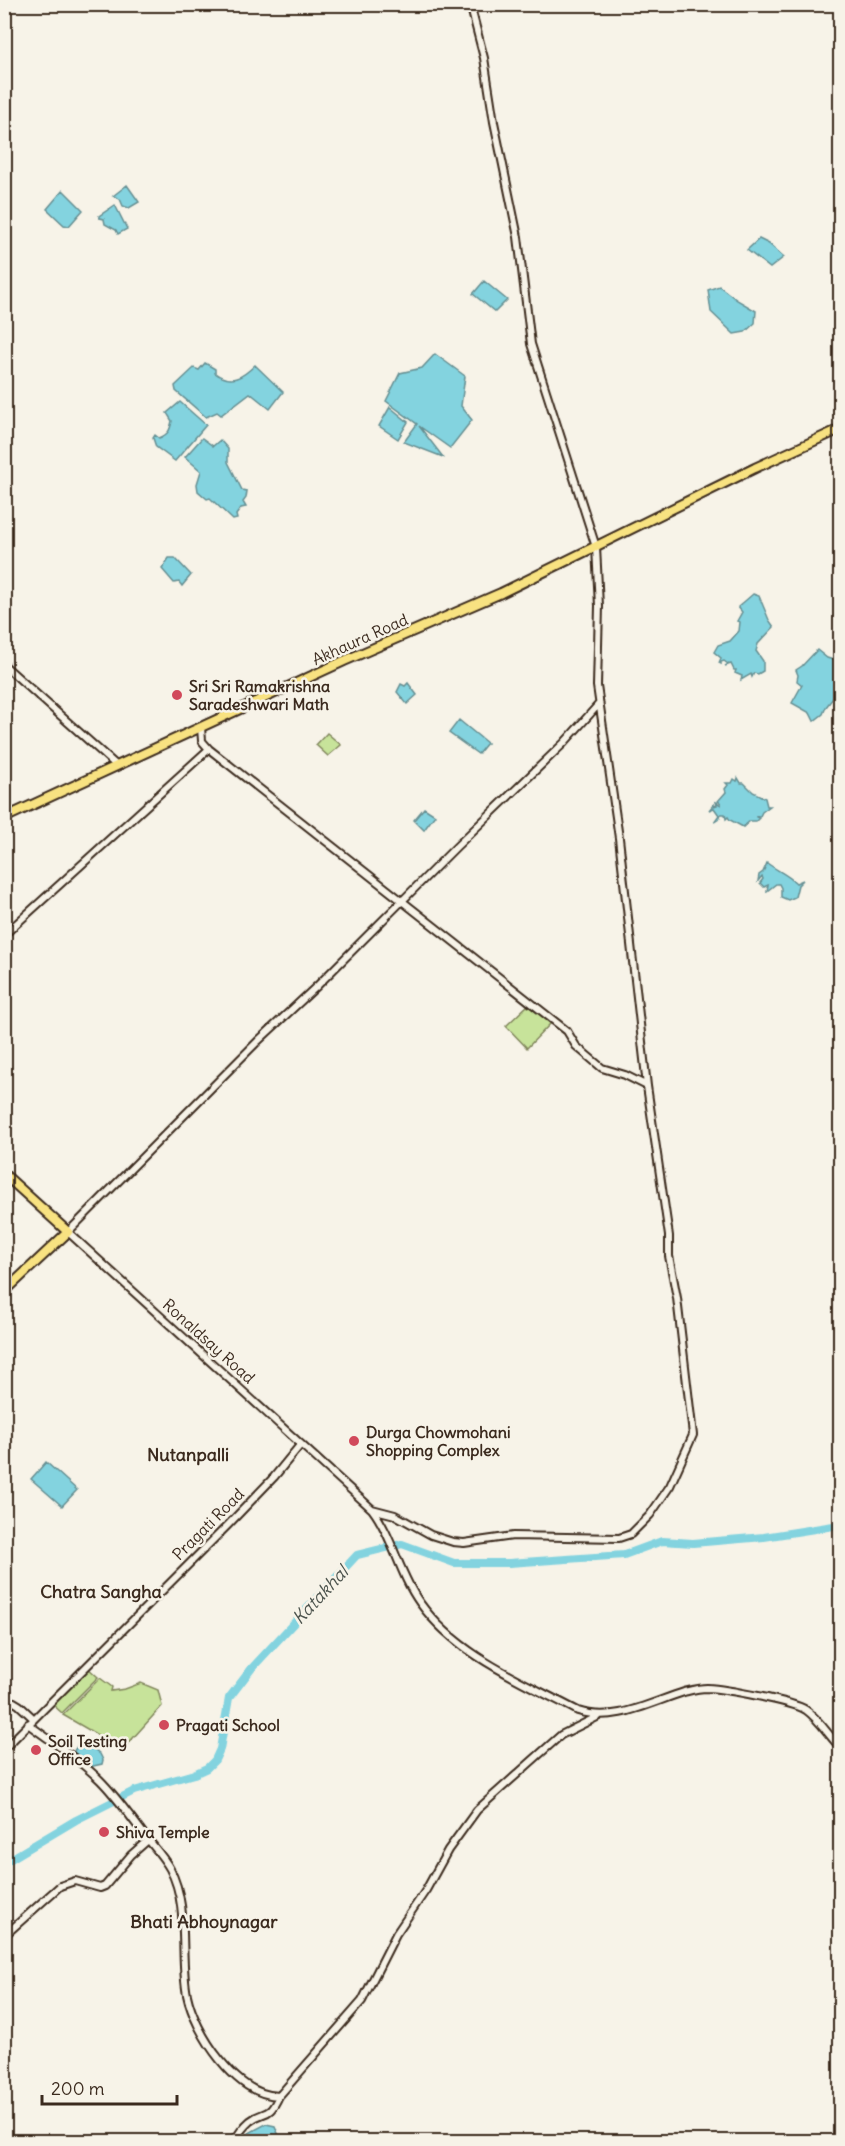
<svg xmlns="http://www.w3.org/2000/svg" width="845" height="2146" font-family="Delius,sans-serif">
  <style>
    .green { fill: #c7e39a; stroke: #81865c; stroke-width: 1.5 }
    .water { fill: #83d3df; stroke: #668f92; stroke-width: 1.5 }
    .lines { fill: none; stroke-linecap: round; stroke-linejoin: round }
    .river { stroke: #83d3df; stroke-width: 8 }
    .minor-casing { stroke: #3b2a1e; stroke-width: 10 }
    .major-casing { stroke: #3b2a1e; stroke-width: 12 }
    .minor { stroke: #f7f3e8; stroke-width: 6 }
    .major { stroke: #f8e281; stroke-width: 8 }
    .poi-dot { fill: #d1495b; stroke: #f7f3e8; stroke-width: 2 }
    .labels { text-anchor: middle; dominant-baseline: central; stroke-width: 5; stroke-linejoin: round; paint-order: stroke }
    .street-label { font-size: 16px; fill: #3b2a1e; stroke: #f7f3e8 }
    .poi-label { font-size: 16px; font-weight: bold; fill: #3b2a1e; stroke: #f7f3e8; text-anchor: start }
    .neighbourhood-label { font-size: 18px; font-weight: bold; fill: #3b2a1e; stroke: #f7f3e8 }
    .water-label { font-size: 18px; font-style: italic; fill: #4d544e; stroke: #f7f3e8 }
  </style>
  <rect width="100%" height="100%" fill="#f7f3e8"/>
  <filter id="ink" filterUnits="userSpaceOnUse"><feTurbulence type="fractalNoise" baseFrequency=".0167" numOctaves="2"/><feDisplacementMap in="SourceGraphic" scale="12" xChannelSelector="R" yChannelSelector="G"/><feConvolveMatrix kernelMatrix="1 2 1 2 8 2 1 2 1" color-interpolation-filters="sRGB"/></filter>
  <g filter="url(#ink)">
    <path class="green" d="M327 733 341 745 328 756 316 745Z
      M527 1006 536 1010 551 1023 527 1048 506 1026Z
      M88 1668 98 1677 62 1713 51 1703Z
      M100 1678 112 1687 111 1691 125 1689 141 1683 158 1690 162 1706 124 1748H120L63 1715Z"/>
    <path class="water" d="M127 185 139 202 129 208 123 206 120 199 113 196Z
      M63 190 83 210 69 226 64 225 47 209Z
      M115 205 127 229 118 234 116 230 105 224 104 219 99 218V216Z
      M759 239 769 244 784 257 770 268 747 250Z
      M484 281 507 300 495 312 473 294Z
      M719 286 737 300 756 311 755 323 745 332 734 334 711 312 708 290Z
      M435 354 465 376 461 406 472 420 450 448 419 426 443 457 404 442 417 424 386 401 400 373 422 368Z
      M205 363 215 369V373C231 385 243 377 255 365L283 392 270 409 250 393 221 415 217 412 206 417 176 391 175 386 194 368 199 370Z
      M180 402 206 425 175 461 156 447 153 438 155 435 159 438C169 434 170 430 172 421L167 413Z
      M390 407 408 422 398 439 379 426Z
      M202 438 213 446 220 440 228 449V462L242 490 247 491 246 498 243 502 246 507 241 508 236 515 237 519 233 520 210 498 207 499 198 491 197 484 201 471 185 457Z
      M169 558H175L191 575 182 586 179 582 174 583 162 569Z
      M753 594 759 596 769 620 774 627 758 644 756 651 763 661V671L758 674 754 673 752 677 751 674 741 680 742 676 735 673 736 670H734L731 664 725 666 728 664 724 661 721 662V664L719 663 721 658 714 652 718 645 730 641 739 631 740 622 737 621 742 612 738 607Z
      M817 650 827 658 840 662V684L837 693 826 707 823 714 814 721 810 713 792 703 802 685 797 681 798 675 796 670 802 666Z
      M408 683 417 695 407 704 397 692 401 684 405 686Z
      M459 720 487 743 478 754 449 733Z
      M738 778 741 783H744L753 792 765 798 767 806H770L762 812 760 816H756V817L759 818 756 821H750L743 827 730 820 728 817 726 819 725 814H721L719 819 714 822 719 815 714 808 709 810 714 804V806L717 805 716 802 721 805V803L718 801 726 792 725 789 728 785 726 783H732L734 779 737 781Z
      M424 808 435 815 424 830 414 820Z
      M767 863C776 870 787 874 796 883L803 880 798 885 795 897 788 900 781 897V888L779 884H776L767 891 768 885 764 887 760 883 763 879 762 876 758 881 759 875 763 872Z
      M46 1462 77 1490 62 1506 31 1479Z
      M83 1740 100 1754 103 1760 102 1764 89 1767 75 1756 74 1751 80 1741Z
      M266 2124 275 2126 281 2141H242L247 2134Z"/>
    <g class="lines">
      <path class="river" d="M4 1863 76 1820 134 1791 194 1774 207 1768 215 1760 220 1749 229 1698 252 1668 357 1555 402 1544 454 1563H509L624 1555 662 1541 693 1543 764 1537 840 1525"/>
      <g class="minor-casing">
        <path id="minor" d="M4 665 117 766
          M599 704 564 743 457 846 317 986 258 1041 68 1232 372 1509C393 1537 399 1574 420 1603 458 1656 522 1681 578 1711 615 1723 649 1703 684 1692 692 1690 699 1688 707 1688 725 1689 792 1701 806 1710 819 1719 829 1736 840 1747
          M201 727 202 741 209 749 567 1031 576 1046 602 1068 625 1075 647 1086
          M4 935 209 749
          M372 1509 395 1515 431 1535 453 1542 464 1543 513 1536 619 1538 631 1534 650 1515 670 1486 693 1435 677 1298 669 1256V1236L647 1086 619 838 597 686 599 606 596 547 531 344 518 237 494 122 484 58 470 4
          M4 1696 19 1705 34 1719
          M28 1724C52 1742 79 1759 100 1780 116 1796 129 1815 143 1833 152 1845 163 1856 170 1869 190 1907 179 1954 187 1995 195 2033 236 2096 279 2096
          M4 1749 228 1525 274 1477 301 1444
          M4 1936 60 1886 75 1881 100 1888 105 1886 131 1855 148 1840
          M234 2142C238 2134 243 2127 250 2121 265 2109 268 2120 279 2096L362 2001 396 1934 426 1890 448 1850 477 1810 561 1735 599 1716"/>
      </g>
      <g class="major-casing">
        <path id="major" d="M4 818 344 661 501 593 755 468 840 429
          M4 1174 68 1232 4 1292"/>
      </g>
      <use href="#minor" class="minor"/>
      <use href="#major" class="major"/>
    </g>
  </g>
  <g class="poi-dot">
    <circle cx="177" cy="695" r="6"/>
    <circle cx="354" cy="1441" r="6"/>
    <circle cx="164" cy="1725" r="6"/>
    <circle cx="36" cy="1750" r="6"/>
    <circle cx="104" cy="1832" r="6"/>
  </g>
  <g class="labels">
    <g class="street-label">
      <text transform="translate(360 639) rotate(-24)">Akhaura Road</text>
      <text transform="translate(209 1341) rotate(42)">Ronaldsay Road</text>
      <text transform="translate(208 1524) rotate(-45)">Pragati Road</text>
    </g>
    <g class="poi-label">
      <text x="189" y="686">Sri Sri Ramakrishna<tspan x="189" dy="18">Saradeshwari Math</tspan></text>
      <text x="366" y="1432">Durga Chowmohani<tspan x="366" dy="18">Shopping Complex</tspan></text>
      <text x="176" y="1725">Pragati School</text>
      <text x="48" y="1741">Soil Testing<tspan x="48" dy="18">Office</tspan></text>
      <text x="116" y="1832">Shiva Temple</text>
    </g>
    <g class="neighbourhood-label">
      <text x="188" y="1454">Nutanpalli</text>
      <text x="101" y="1591">Chatra Sangha</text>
      <text x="204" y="1921">Bhati Abhoynagar</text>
    </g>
    <g class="water-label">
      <text transform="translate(320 1595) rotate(-47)">Katakhal</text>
    </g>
  </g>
  <rect width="845" height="2146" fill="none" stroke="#f7f3e8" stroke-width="24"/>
  <rect x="12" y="12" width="821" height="2122" fill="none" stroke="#3b2a1e" stroke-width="2" filter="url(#ink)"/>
  <path d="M42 2095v9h135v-9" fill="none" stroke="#3b2a1e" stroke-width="3"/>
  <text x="51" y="2095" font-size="18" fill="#3b2a1e" stroke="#f7f3e8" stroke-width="4.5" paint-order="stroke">200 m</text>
</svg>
